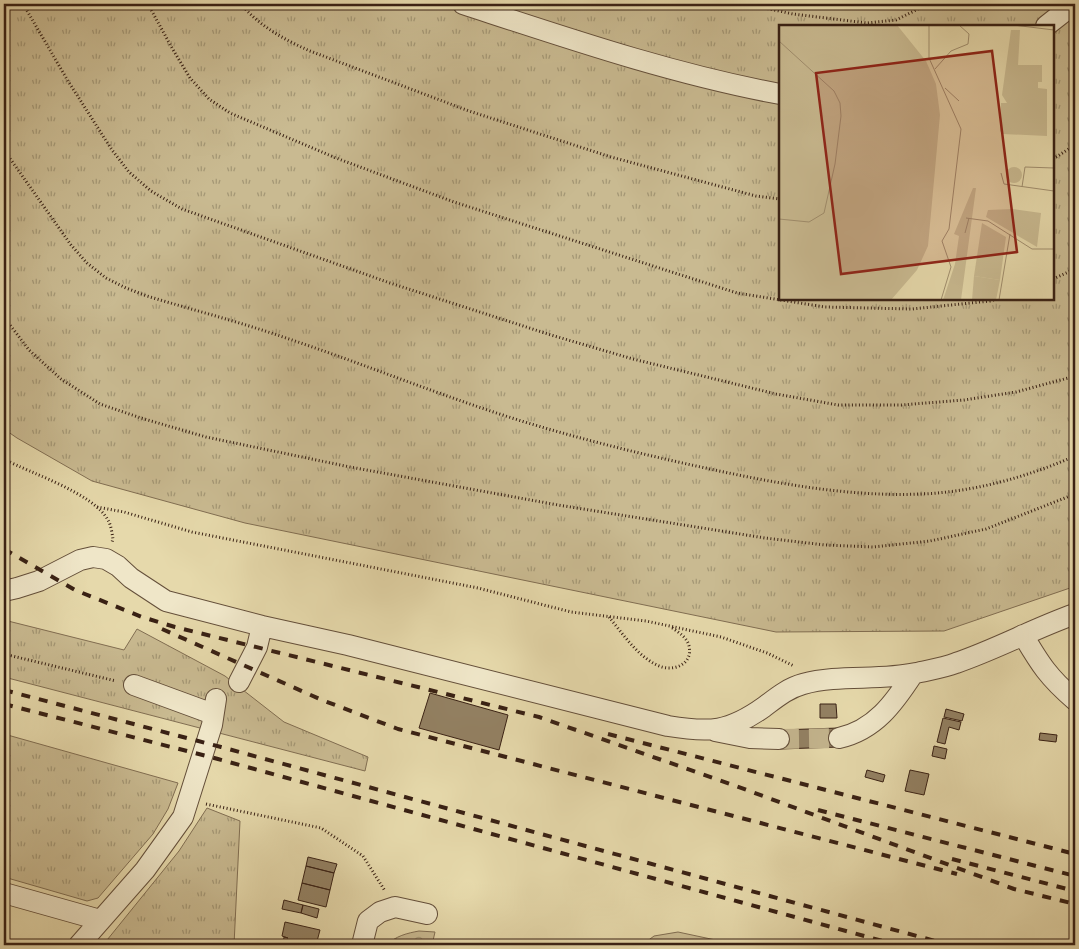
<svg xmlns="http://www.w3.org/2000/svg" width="1079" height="949" font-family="'Libre Caslon Text',serif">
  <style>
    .grass { fill: url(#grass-tufts); stroke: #816e52; fill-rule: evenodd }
    .forest { fill: url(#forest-crowns); stroke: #816e52 }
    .building { fill: #938163; stroke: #392114 }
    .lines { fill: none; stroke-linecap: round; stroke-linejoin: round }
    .minor-tunnel { stroke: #c3b48d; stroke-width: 20; stroke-dasharray: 20 10; stroke-linecap: butt }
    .minor-casing { stroke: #644f3a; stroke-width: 22 }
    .path { stroke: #392114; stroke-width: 3; stroke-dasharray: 1 2.5; stroke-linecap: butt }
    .minor { stroke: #efe6c8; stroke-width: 20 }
    .rail { stroke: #392114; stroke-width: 4; stroke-dasharray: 9 9; stroke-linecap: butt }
    .inset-road { fill: none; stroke: #a18f6f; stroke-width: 1 }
    .view { fill: #8f2418; fill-opacity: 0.15; stroke: #8f2418; stroke-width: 2.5 }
    .inset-edge { fill: none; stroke: #392114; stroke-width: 2.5 }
  </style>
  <defs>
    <pattern id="grass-tufts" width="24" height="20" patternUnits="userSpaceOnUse" patternTransform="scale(1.25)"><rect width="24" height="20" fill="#c9ba91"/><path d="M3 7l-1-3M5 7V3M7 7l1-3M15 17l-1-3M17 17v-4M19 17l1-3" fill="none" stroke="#a49775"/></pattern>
    <pattern id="forest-crowns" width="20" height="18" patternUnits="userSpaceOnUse" patternTransform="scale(1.25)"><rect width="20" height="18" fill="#c9ba91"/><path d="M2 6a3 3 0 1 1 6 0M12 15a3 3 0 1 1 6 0" fill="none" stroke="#a49775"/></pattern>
  </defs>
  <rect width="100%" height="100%" fill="#e6d9ab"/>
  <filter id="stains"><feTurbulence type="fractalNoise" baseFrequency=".004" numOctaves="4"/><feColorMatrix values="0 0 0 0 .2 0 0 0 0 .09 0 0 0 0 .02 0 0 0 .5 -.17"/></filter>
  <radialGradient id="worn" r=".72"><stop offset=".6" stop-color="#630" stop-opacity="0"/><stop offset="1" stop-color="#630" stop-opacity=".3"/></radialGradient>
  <path class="grass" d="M4 4H1075V585L1070 588 944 631 776 632 245 523 92 481 17 438 4 429ZM780 26H1053V299H780Z
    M4 620 124 650 137 629 225 676 284 722 368 757 365 771 4 677Z
    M4 734 178 783 168 809 153 834 98 898 87 901 4 877Z
    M207 808 240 821 234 945H103L179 851Z
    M678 932 739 945H642L654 936Z"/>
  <path class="forest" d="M419 931 435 932 432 945H387C395 936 408 933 419 931Z"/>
  <path class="building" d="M430 693 508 715 499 750 419 728Z
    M820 704H836L837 718H820Z
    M946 709 964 714 962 721 944 717Z
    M943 718 961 722 959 730 949 727 945 744 937 742Z
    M839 728V747L780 749 779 730Z
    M1040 733 1057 735 1056 742 1039 740Z
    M934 746 947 749 945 759 932 756Z
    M867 770 885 775 883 782 865 777Z
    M910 770 929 774 924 795 905 791Z
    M308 857 337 864 334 873 306 866Z
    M306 866 334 873 330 890 302 883Z
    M302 883 330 890 326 907 298 900Z
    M284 900 303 905 301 913 282 909Z
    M303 905 319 909 317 918 301 913Z
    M285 922 320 930 316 945 283 944 284 937 288 938 282 936Z"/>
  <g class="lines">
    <path class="minor-tunnel" d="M779 739 839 738"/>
    <g class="minor-casing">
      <path id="minor" d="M463 4C567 38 672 74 780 94
        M1046 26 1074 4
        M4 591 17 588 39 581 80 560 93 557 106 559 118 566 131 578 166 601 262 626 348 645 668 726C710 733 729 732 764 707 776 698 788 688 803 684 839 674 879 681 916 673 929 670 943 668 956 663 997 649 1035 628 1075 614
        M1023 635C1040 664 1049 678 1075 700
        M239 682 257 647 262 626
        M134 685 213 714
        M715 731 750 738 779 739
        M839 738C875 730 894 703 913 674
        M4 893 100 920
        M79 945 145 870 183 817 212 725 216 699
        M362 945 368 921 380 912 395 907 427 914"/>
    </g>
    <path class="path" d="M25 4 26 9 68 81 112 150 129 172 151 191 182 209 390 283 551 335 633 359 776 394 838 405H901L964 400 1016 392 1068 378 1075 375
      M148 4 172 48 190 78 209 99 230 113 336 158 454 202 737 293 825 307 912 309 990 301 997 299
      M241 4C259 26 285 40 310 51L469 111 611 157 756 196 780 199
      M747 4 793 14 867 23 896 20 928 4
      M4 150 71 245 87 263 106 278 126 288 147 296C193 310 240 322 286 338 367 365 446 398 528 423 588 441 649 456 710 469 779 484 851 497 921 494 974 492 1027 477 1075 456
      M1053 159 1075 145
      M1053 279 1075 269
      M4 317 29 350 61 379 100 404 141 418 206 437 350 467 558 505 765 538 825 545 873 547 930 541 986 529 1075 494
      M4 459C32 474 93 493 108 520 111 525 112 533 113 539L112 542
      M97 507 124 512 192 532 478 588 571 612 646 621 721 637 767 653 794 666
      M609 617C623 634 640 660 662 667 676 671 693 663 689 646 687 637 678 632 671 627
      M4 654 116 681
      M206 804 321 828 363 856 385 891"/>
    <use href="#minor" class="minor"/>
    <path class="rail" d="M4 549 75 590 142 617 175 627 539 717 736 786 1014 889 1075 904
      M162 629 322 700 398 729 957 874
      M4 690 221 747 950 945
      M4 704 218 759 897 945
      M608 734 1075 854
      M818 810 1075 876
      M952 859 1075 891"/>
  </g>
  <g transform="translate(779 25)">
    <rect width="275" height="275" fill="#e6d9ab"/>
    <path d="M0 0H118L147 36 157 59 161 90 149 221 138 245 112 275H0ZM232 5H241L239 40H263V57H259V63L268 64V111L224 109 221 106 222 78H228L223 70ZM194 163H197L182 275H164L176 239 180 211 175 209ZM234 184 262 188 258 222 207 192 209 185ZM203 198 227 212 221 255 195 251Z" fill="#c9ba91"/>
    <path d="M227 150a8 8 0 1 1 16 0a8 8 0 1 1-16 0Z" fill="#c9ba91"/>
    <path d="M195 251 221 255 217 275H193Z" fill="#c9ba91"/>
    <path class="inset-road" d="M150 0V33L182 104 170 204 163 216 172 242 162 275M151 0H168M234 0 275 5M0 16 55 66 61 78 62 91 56 139 45 188 30 197 0 194M156 44 172 26 189 19 190 9 180 0M166 63 180 76M222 148 225 159 275 166M243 162 246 142 275 143M187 193 209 196 253 224H275M186 208 190 193M220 275 231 209"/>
    <path class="view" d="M213 26 238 227 62 249 37 48Z"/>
    <rect width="275" height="275" class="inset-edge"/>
  </g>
  <rect width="1079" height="949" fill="none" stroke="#e6d9ab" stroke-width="20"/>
  <rect x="5" y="5" width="1069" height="939" fill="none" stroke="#392114" stroke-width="2.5"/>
  <rect x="10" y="10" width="1059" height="929" fill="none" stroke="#392114"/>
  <rect width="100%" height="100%" filter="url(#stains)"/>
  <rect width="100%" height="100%" fill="url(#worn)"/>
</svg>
